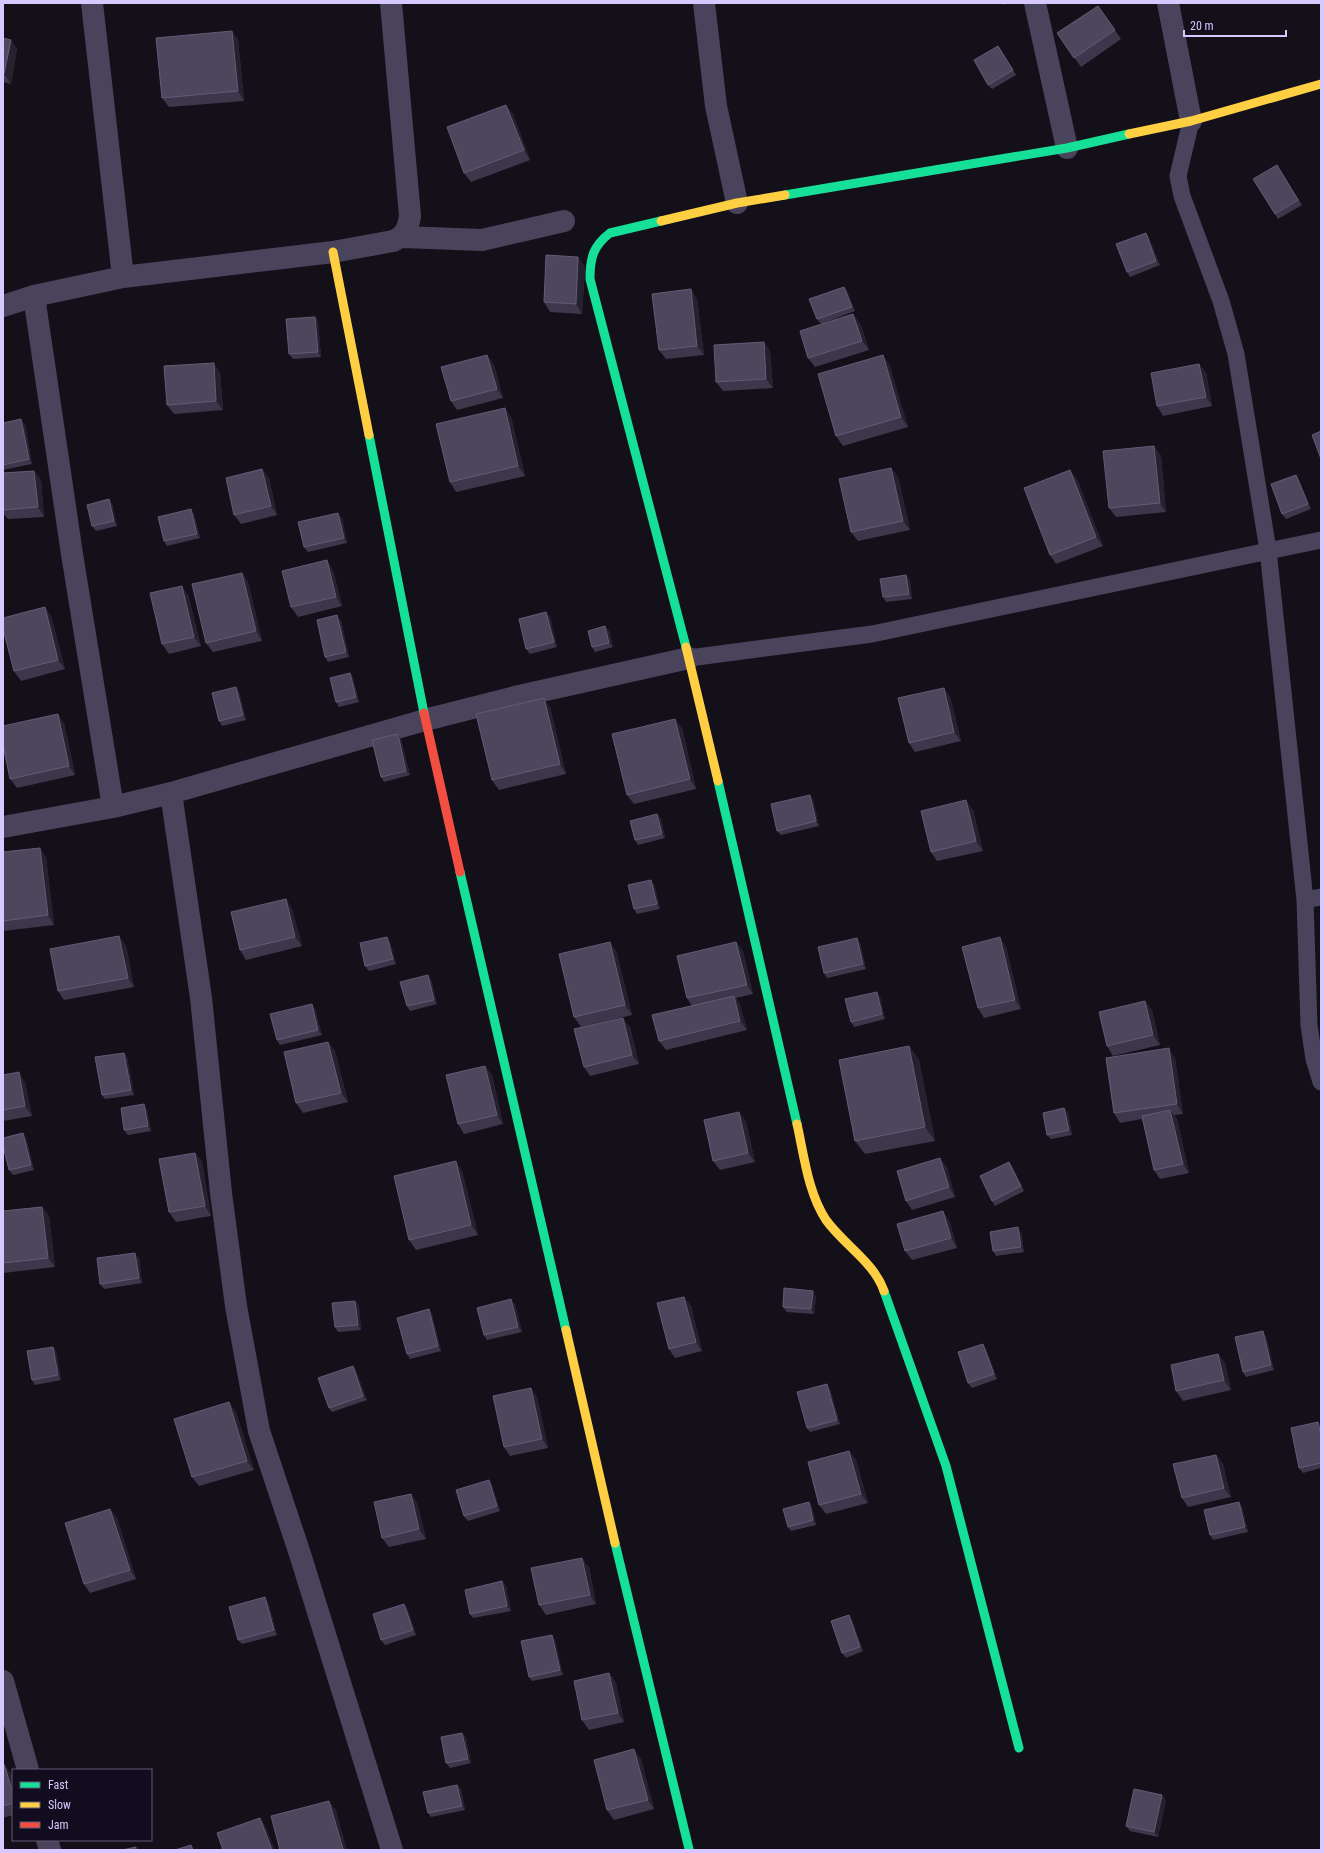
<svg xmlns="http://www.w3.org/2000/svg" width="1324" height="1853" font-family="'Roboto Condensed',sans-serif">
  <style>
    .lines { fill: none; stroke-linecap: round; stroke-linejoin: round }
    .lane { stroke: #49445b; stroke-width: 17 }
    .street { stroke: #49445b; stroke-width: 22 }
    .fast { stroke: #16e098; stroke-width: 9 }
    .slow { stroke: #ffcf43; stroke-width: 9 }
    .jam { stroke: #f24e42; stroke-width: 9 }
    .wall { fill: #3d374b }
    .shaded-wall { fill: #25212f }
    .building { fill: #4d475e; stroke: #635b77 }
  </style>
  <rect width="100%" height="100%" fill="#13101a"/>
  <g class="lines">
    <path class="lane" d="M1191 121 1178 176 1182 196 1221 301 1236 354 1268 550 1305 900 1309 1025 1314 1059 1321 1082
      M689 658 872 634 1321 540
      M1305 900 1321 897"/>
    <path class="street" d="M92 3 123 277
      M704 3 716 106 737 203
      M1035 3 1067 148
      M1168 3 1191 121
      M402 237 482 240 564 221
      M34 296 72 554 113 807
      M3 306 34 296 123 277 333 252 393 241C405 236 408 229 410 216L391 3
      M171 793 201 998 221 1193 236 1306 259 1431 300 1554 392 1850
      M3 827 113 807 171 793 425 720 519 696 689 658
      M3 1681 28 1770
      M47 1840 50 1850"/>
    <path class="fast" d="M785 195 1067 148 1129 134
      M661 221 610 233C593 246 590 258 590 279L686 647
      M369 435 424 713
      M718 781 797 1124
      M460 872 566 1330
      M884 1291 946 1466 1019 1748
      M615 1543 689 1849"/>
    <path class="slow" d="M1129 134 1191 121 1321 84
      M661 221 737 203 785 195
      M333 252 369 435
      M686 647 718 781
      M797 1124C804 1155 808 1193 826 1220 844 1245 874 1262 884 1291
      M566 1330 615 1543"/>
    <path class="jam" d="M424 713 460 872"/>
  </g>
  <path class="wall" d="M1001 3H1008L1003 5Z
    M1098 6 1121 39 1081 67 1057 33Z
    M232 31 238 40 244 101 169 107 162 98Z
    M3 38 11 40 17 49 11 84 3 82Z
    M998 46 1016 75 992 89 988 85Z
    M513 114 530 160 471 182 464 173Z
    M1277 165 1302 205 1278 219 1275 214Z
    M1146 233 1149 238 1160 265 1130 277 1127 272Z
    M578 257 585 267 582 314 550 312 544 302Z
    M844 287 847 291 855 311 821 324 817 319Z
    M691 289 697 299 704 355 666 359 659 350Z
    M315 317 318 321 321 357 293 359 289 354Z
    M860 323 869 350 815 367 808 358Z
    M764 342 770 351 773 388 723 391 716 382Z
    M487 355 494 365 503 398 457 410 451 401Z
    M889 364 908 427 843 446 836 436Z
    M1199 364 1206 373 1212 406 1163 416 1157 406Z
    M220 372 223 410 174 414 167 405Z
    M511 417 525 476 456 492 450 482Z
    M3 423 25 424 32 464 3 470Z
    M1154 446 1161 456 1166 512 1116 517 1109 508Z
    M891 468 898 477 910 530 858 541 851 532Z
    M34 471 41 480 44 517 8 519 3 513V473Z
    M1296 475 1299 480 1311 509 1286 519 1282 514Z
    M269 478 277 515 241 524 234 515Z
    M1077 479 1103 546 1056 564 1050 555Z
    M109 499 112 504 117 526 96 531 92 526Z
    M191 509 194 514 200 538 167 546 164 541Z
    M342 518 347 543 308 552 304 547Z
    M333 570 342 606 298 617 291 607Z
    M242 573 248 582 262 641 213 652 206 643Z
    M906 575 910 580 912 599 886 602 883 597Z
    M188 595 201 646 169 654 162 644Z
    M546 612 550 617 557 647 530 654 526 649Z
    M51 616 65 669 21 681 14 671Z
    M341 620 349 657 328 662 325 657Z
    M609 631 613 647 595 652 592 647Z
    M350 673 353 678 359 702 339 707 336 702Z
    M236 687 239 692 246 720 222 726 219 721Z
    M944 688 950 697 961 741 915 752 909 743Z
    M550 707 566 774 499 790 492 780Z
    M64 723 75 775 17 788 10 779Z
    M682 728 696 789 634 804 627 795Z
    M398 734 401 739 410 775 384 782 381 777Z
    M813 800 819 826 781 835 777 831Z
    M973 810 983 851 937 861 931 852Z
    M657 814 661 819 665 838 638 845 635 840Z
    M3 852 46 857 54 925 3 931Z
    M654 884 660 909 637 914 634 909Z
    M286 899 292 909 302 946 246 960 240 950Z
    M119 936 126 946 134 987 64 1000 58 991Z
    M387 937 390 942 396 964 369 971 365 966Z
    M610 942 616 951 632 1015 581 1027 574 1017Z
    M736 942 743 951 753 994 736 998 740 1005 747 1030 666 1050 659 1041 692 1006 687 998Z
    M860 943 866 969 827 978 824 973Z
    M1006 947 1021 1009 984 1018 978 1008Z
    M428 975 431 980 437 1004 410 1011 407 1006Z
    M880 997 885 1019 854 1027 851 1022Z
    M315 1009 322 1035 280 1045 277 1040Z
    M1152 1010 1160 1045 1113 1056 1107 1046Z
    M630 1027 639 1064 590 1076 584 1067Z
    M328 1042 335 1051 348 1102 303 1113 296 1103Z
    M909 1046 919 1060 935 1141 865 1154 855 1141Z
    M127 1057 134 1095 105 1099 102 1095Z
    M1175 1058 1183 1114 1174 1115 1177 1119 1189 1173 1160 1179 1154 1170 1142 1119 1120 1123 1114 1113Z
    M3 1075 25 1082 32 1116 3 1121Z
    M492 1075 503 1124 464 1134 458 1124Z
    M1064 1108 1068 1113 1072 1135 1051 1139 1047 1135Z
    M147 1109 151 1131 128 1135 124 1130Z
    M739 1112 746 1122 755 1162 720 1170 713 1161Z
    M23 1133 26 1138 34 1170 13 1175 9 1170Z
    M195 1153 202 1162 211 1216 176 1222 169 1212Z
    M1009 1162 1012 1167 1024 1191 995 1206 992 1201Z
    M947 1167 955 1197 912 1210 906 1201Z
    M462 1171 478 1235 416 1250 409 1240Z
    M42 1207 49 1216 55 1267 3 1273V1211Z
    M949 1220 957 1248 912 1260 905 1251Z
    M1021 1232 1024 1252 996 1256 993 1251Z
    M139 1258 142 1283 104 1289 100 1284Z
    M816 1296 814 1314 787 1312 783 1307Z
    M684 1297 691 1306 702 1351 675 1358 669 1349Z
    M355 1301 359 1306 361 1330 338 1332 335 1327Z
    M515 1304 522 1332 487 1340 484 1335Z
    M432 1314 441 1351 410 1359 407 1354Z
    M1266 1336 1274 1370 1246 1377 1243 1372Z
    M53 1347 56 1351 61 1380 35 1385 32 1380Z
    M986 1349 997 1379 972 1388 968 1383Z
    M1218 1354 1225 1363 1231 1390 1183 1401 1176 1391Z
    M353 1366 356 1371 367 1400 332 1412 329 1408Z
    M830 1389 840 1424 810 1432 807 1428Z
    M537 1397 548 1448 510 1456 504 1447Z
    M236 1412 254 1470 199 1486 192 1477Z
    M1321 1427V1468L1303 1473 1299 1468Z
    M849 1451 856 1460 868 1503 826 1514 819 1505Z
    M1216 1455 1223 1464 1231 1497 1188 1507 1182 1498Z
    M489 1480 492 1485 500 1511 468 1521 464 1516Z
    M411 1494 417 1503 426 1539 389 1547 382 1538Z
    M809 1502 812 1507 816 1525 791 1531 788 1527Z
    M1239 1502 1242 1507 1248 1532 1213 1540 1210 1535Z
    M110 1509 117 1518 136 1579 90 1593 84 1584Z
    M589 1567 596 1604 546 1615 539 1605Z
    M506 1586 511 1611 473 1618 470 1614Z
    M268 1602 277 1635 242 1644 238 1640Z
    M407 1608 416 1635 385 1645 381 1640Z
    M849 1615 852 1620 863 1651 846 1658 842 1653Z
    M555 1640 563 1675 532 1681 529 1677Z
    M609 1673 616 1683 624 1722 589 1730 582 1720Z
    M462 1733 466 1738 471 1763 450 1768 446 1763Z
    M641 1759 654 1809 614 1820 607 1810Z
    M3 1764 11 1774 13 1781V1815L3 1818Z
    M457 1785 461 1789 465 1810 431 1817 428 1813Z
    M1166 1800 1158 1837 1130 1831 1126 1826Z"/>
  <path class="shaded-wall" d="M232 31 238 40 244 101 238 91Z
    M11 40 17 49 11 84 4 74Z
    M506 105 513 114 530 160 524 150Z
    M1146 233 1149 238 1160 265 1156 261Z
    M578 257 585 267 582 314 576 304Z
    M844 287 847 291 855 311 852 307Z
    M691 289 697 299 704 355 697 346Z
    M853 314 860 323 869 350 862 341Z
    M315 317 318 321 321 357 318 352Z
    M764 342 770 351 773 388 766 379Z
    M487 355 494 365 503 398 497 389Z
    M883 355 889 364 908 427 901 417Z
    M214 363 220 372 223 410 216 401Z
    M1199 364 1206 373 1212 406 1206 397Z
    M505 408 511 417 525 476 518 466Z
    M21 419 25 424 32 464 29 459Z
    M1154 446 1161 456 1166 512 1160 503Z
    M891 468 898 477 910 530 903 521Z
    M262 469 269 478 277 515 271 506Z
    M1070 470 1077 479 1103 546 1096 537Z
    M34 471 41 480 44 517 38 507Z
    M1296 475 1299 480 1311 509 1308 504Z
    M109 499 112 504 117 526 114 521Z
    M191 509 194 514 200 538 197 534Z
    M338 513 342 518 347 543 344 538Z
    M327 560 333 570 342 606 336 597Z
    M242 573 248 582 262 641 256 631Z
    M906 575 910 580 912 599 909 594Z
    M182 586 188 595 201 646 194 637Z
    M45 607 51 616 65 669 58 660Z
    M546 612 550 617 557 647 554 642Z
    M337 615 341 620 349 657 346 652Z
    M605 626 609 631 613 647 609 643Z
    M350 673 353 678 359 702 356 697Z
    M236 687 239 692 246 720 243 715Z
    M944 688 950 697 961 741 954 732Z
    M544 698 550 707 566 774 560 764Z
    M58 714 64 723 75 775 69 766Z
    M675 719 682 728 696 789 690 779Z
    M398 734 401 739 410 775 406 771Z
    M810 795 813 800 819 826 816 821Z
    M966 800 973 810 983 851 976 841Z
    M657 814 661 819 665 838 662 834Z
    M40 848 46 857 54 925 48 915Z
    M651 880 654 884 660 909 657 904Z
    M286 899 292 909 302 946 295 937Z
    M119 936 126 946 134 987 128 978Z
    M387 937 390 942 396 964 393 959Z
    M1000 937 1006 947 1021 1009 1015 1000Z
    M857 938 860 943 866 969 863 964Z
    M610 942 616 951 632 1015 625 1005Z
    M736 942 743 951 753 994 747 985Z
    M428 975 431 980 437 1004 434 1000Z
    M877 992 880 997 885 1019 882 1014Z
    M734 996 740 1005 747 1030 740 1021Z
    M1145 1001 1152 1010 1160 1045 1153 1035Z
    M312 1004 315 1009 322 1035 318 1030Z
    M623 1018 630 1027 639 1064 632 1055Z
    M328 1042 335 1051 348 1102 341 1093Z
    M909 1046 919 1060 935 1141 925 1127Z
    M1169 1048 1175 1058 1183 1114 1177 1104Z
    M124 1053 127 1057 134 1095 131 1090Z
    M485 1066 492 1075 503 1124 497 1115Z
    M19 1072 25 1082 32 1116 25 1106Z
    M144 1104 147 1109 151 1131 148 1126Z
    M1064 1108 1068 1113 1072 1135 1069 1130Z
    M1170 1110 1177 1119 1189 1173 1183 1164Z
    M739 1112 746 1122 755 1162 748 1153Z
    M23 1133 26 1138 34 1170 31 1165Z
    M195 1153 202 1162 211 1216 205 1206Z
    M940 1158 947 1167 955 1197 949 1187Z
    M456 1161 462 1171 478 1235 471 1225Z
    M1009 1162 1012 1167 1024 1191 1021 1186Z
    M42 1207 49 1216 55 1267 48 1258Z
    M943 1211 949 1220 957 1248 951 1238Z
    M1018 1227 1021 1232 1024 1252 1021 1247Z
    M135 1253 139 1258 142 1283 139 1278Z
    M813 1291 816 1296 814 1314 811 1309Z
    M684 1297 691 1306 702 1351 696 1342Z
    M511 1299 515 1304 522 1332 518 1327Z
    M355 1301 359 1306 361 1330 358 1325Z
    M429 1309 432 1314 441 1351 438 1346Z
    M1263 1331 1266 1336 1274 1370 1271 1365Z
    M983 1344 986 1349 997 1379 994 1374Z
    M53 1347 56 1351 61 1380 58 1375Z
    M1218 1354 1225 1363 1231 1390 1224 1380Z
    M353 1366 356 1371 367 1400 363 1396Z
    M827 1384 830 1389 840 1424 837 1420Z
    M531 1388 537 1397 548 1448 542 1439Z
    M229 1402 236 1412 254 1470 247 1461Z
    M1318 1422 1321 1427V1435Z
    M849 1451 856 1460 868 1503 861 1494Z
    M1216 1455 1223 1464 1231 1497 1224 1488Z
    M489 1480 492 1485 500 1511 497 1506Z
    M411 1494 417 1503 426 1539 419 1529Z
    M809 1502 812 1507 816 1525 813 1520Z
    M1239 1502 1242 1507 1248 1532 1245 1527Z
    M110 1509 117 1518 136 1579 130 1570Z
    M582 1558 589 1567 596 1604 590 1595Z
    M502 1581 506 1586 511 1611 507 1606Z
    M265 1597 268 1602 277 1635 274 1630Z
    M404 1604 407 1608 416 1635 413 1630Z
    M849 1615 852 1620 863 1651 860 1647Z
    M552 1635 555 1640 563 1675 560 1670Z
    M609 1673 616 1683 624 1722 618 1713Z
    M462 1733 466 1738 471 1763 468 1759Z
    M634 1749 641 1759 654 1809 648 1800Z
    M4 1764 11 1774 13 1781V1793Z
    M457 1785 461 1789 465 1810 462 1806Z
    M1162 1795 1166 1800 1158 1837 1154 1832Z
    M329 1801 336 1810 347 1850H343V1849Z
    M260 1818 266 1827 275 1850H272Z"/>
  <path class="building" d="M1098 6 1115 30 1074 58 1057 33Z
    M232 31 238 91 162 98 156 38Z
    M3 38 11 40 4 74H3Z
    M998 46 1013 70 988 85 974 60Z
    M506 105 524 150 464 173 447 127Z
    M1277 165 1298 200 1275 214 1253 179Z
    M1146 233 1156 261 1127 272 1116 244Z
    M546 255 578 257 576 304 544 302Z
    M844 287 852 307 817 319 809 299Z
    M691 289 697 346 659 350 652 294Z
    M853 314 862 341 808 358 800 331Z
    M315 317 318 352 289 354 286 319Z
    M764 342 766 379 716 382 714 345Z
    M487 355 497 389 451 401 441 367Z
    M883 355 901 417 836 436 818 374Z
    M214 363 216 401 167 405 164 366Z
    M1199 364 1206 397 1157 406 1151 373Z
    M505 408 518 466 450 482 436 424Z
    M21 419 29 459 3 465V423Z
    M1321 431V459L1312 435Z
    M1154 446 1160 503 1109 508 1103 451Z
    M891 468 903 521 851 532 839 479Z
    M262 469 271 506 234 515 226 478Z
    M1070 470 1096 537 1050 555 1024 488Z
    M34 471 38 507 3 510V473Z
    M1296 475 1308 504 1282 514 1271 484Z
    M109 499 114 521 92 526 87 505Z
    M191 509 197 534 164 541 158 517Z
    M338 513 344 538 304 547 298 522Z
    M327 560 336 597 291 607 282 571Z
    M242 573 256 631 206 643 192 584Z
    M906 575 909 594 883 597 880 579Z
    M182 586 194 637 162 644 150 593Z
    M45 607 58 660 14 671 3 629V618Z
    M546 612 554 642 526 649 519 619Z
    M337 615 346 652 325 657 317 620Z
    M605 626 609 643 592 647 588 631Z
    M350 673 356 697 336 702 330 678Z
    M236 687 243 715 219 721 212 693Z
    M944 688 954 732 909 743 898 698Z
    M544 698 560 764 492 780 476 714Z
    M58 714 69 766 10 779 3 745V726Z
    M675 719 690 779 627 795 612 734Z
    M398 734 406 771 381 777 372 740Z
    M810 795 816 821 777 831 771 804Z
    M966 800 976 841 931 852 921 811Z
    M657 814 662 834 635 840 630 821Z
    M40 848 48 915 3 921V852Z
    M651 880 657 904 634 909 628 885Z
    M286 899 295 937 240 950 231 912Z
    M119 936 128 978 58 991 50 949Z
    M387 937 393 959 365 966 360 943Z
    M1000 937 1015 1000 978 1008 962 947Z
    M857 938 863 964 824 973 818 947Z
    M610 942 625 1005 574 1017 559 954Z
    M736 942 747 985 687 998 677 956Z
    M428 975 434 1000 407 1006 400 982Z
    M877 992 882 1014 851 1022 845 999Z
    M734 996 740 1021 659 1041 652 1015Z
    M1145 1001 1153 1035 1107 1046 1099 1012Z
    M312 1004 318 1030 277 1040 270 1014Z
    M623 1018 632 1055 584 1067 574 1029Z
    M328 1042 341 1093 296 1103 284 1052Z
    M909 1046 925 1127 855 1141 839 1060Z
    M1169 1048 1177 1104 1114 1113 1106 1058Z
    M124 1053 131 1090 102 1095 95 1057Z
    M485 1066 497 1115 458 1124 446 1075Z
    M19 1072 25 1106 3 1110V1075Z
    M144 1104 148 1126 124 1130 121 1108Z
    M1064 1108 1069 1130 1047 1135 1043 1113Z
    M1170 1110 1183 1164 1154 1170 1142 1116Z
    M739 1112 748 1153 713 1161 704 1120Z
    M23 1133 31 1165 9 1170 3 1146V1138Z
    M195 1153 205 1206 169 1212 159 1159Z
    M940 1158 949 1187 906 1201 897 1171Z
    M456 1161 471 1225 409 1240 394 1176Z
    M1009 1162 1021 1186 992 1201 980 1176Z
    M42 1207 48 1258 3 1263V1211Z
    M943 1211 951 1238 905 1251 897 1224Z
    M1018 1227 1021 1247 993 1251 990 1232Z
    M135 1253 139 1278 100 1284 97 1258Z
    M784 1288 813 1291 811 1309 783 1307Z
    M684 1297 696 1342 669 1349 657 1303Z
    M511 1299 518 1327 484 1335 477 1308Z
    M355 1301 358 1325 335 1327 332 1303Z
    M429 1309 438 1346 407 1354 397 1318Z
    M1263 1331 1271 1365 1243 1372 1235 1337Z
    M983 1344 994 1374 968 1383 958 1352Z
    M53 1347 58 1375 32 1380 27 1351Z
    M1218 1354 1224 1380 1176 1391 1171 1365Z
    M353 1366 363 1396 329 1408 318 1378Z
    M827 1384 837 1420 807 1428 797 1392Z
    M531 1388 542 1439 504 1447 493 1396Z
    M229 1402 247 1461 192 1477 174 1419Z
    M1318 1422 1321 1435V1463L1299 1468 1291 1428Z
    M849 1451 861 1494 819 1505 808 1462Z
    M1216 1455 1224 1488 1182 1498 1173 1464Z
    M489 1480 497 1506 464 1516 456 1490Z
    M411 1494 419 1529 382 1538 374 1502Z
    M809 1502 813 1520 788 1527 783 1509Z
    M1239 1502 1245 1527 1210 1535 1204 1510Z
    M110 1509 130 1570 84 1584 65 1523Z
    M582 1558 590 1595 539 1605 531 1568Z
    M502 1581 507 1606 470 1614 465 1590Z
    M265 1597 274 1630 238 1640 229 1607Z
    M404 1604 413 1630 381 1640 373 1614Z
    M849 1615 860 1647 842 1653 831 1621Z
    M552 1635 560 1670 529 1677 521 1641Z
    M609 1673 618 1713 582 1720 574 1681Z
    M462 1733 468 1759 446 1763 441 1737Z
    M634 1749 648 1800 607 1810 594 1760Z
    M3 1764H4L13 1793V1803L3 1806Z
    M457 1785 462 1806 428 1813 423 1792Z
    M1134 1789 1162 1795 1154 1832 1126 1826Z
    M329 1801 343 1849 338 1850H280L271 1816Z
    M260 1818 272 1850H223L217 1833Z
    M191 1845 193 1850H175Z
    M136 1847V1850H122Z"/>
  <rect width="1324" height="1853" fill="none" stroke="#d7c9ff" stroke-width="8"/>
  <rect x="12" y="1769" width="140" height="72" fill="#110c1e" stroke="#605878"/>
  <rect x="20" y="1782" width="20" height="6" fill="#16e098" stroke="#605878"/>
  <text x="48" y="1789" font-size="12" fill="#d7c9ff">Fast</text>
  <rect x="20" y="1802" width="20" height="6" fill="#ffcf43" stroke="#605878"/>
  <text x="48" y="1809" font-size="12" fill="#d7c9ff">Slow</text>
  <rect x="20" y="1822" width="20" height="6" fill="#f24e42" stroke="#605878"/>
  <text x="48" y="1829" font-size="12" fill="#d7c9ff">Jam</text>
  <path d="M1184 30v6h102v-6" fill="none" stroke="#d7c9ff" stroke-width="2"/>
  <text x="1190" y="30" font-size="12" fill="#d7c9ff" stroke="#110c1e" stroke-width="3" paint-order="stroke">20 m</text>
</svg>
